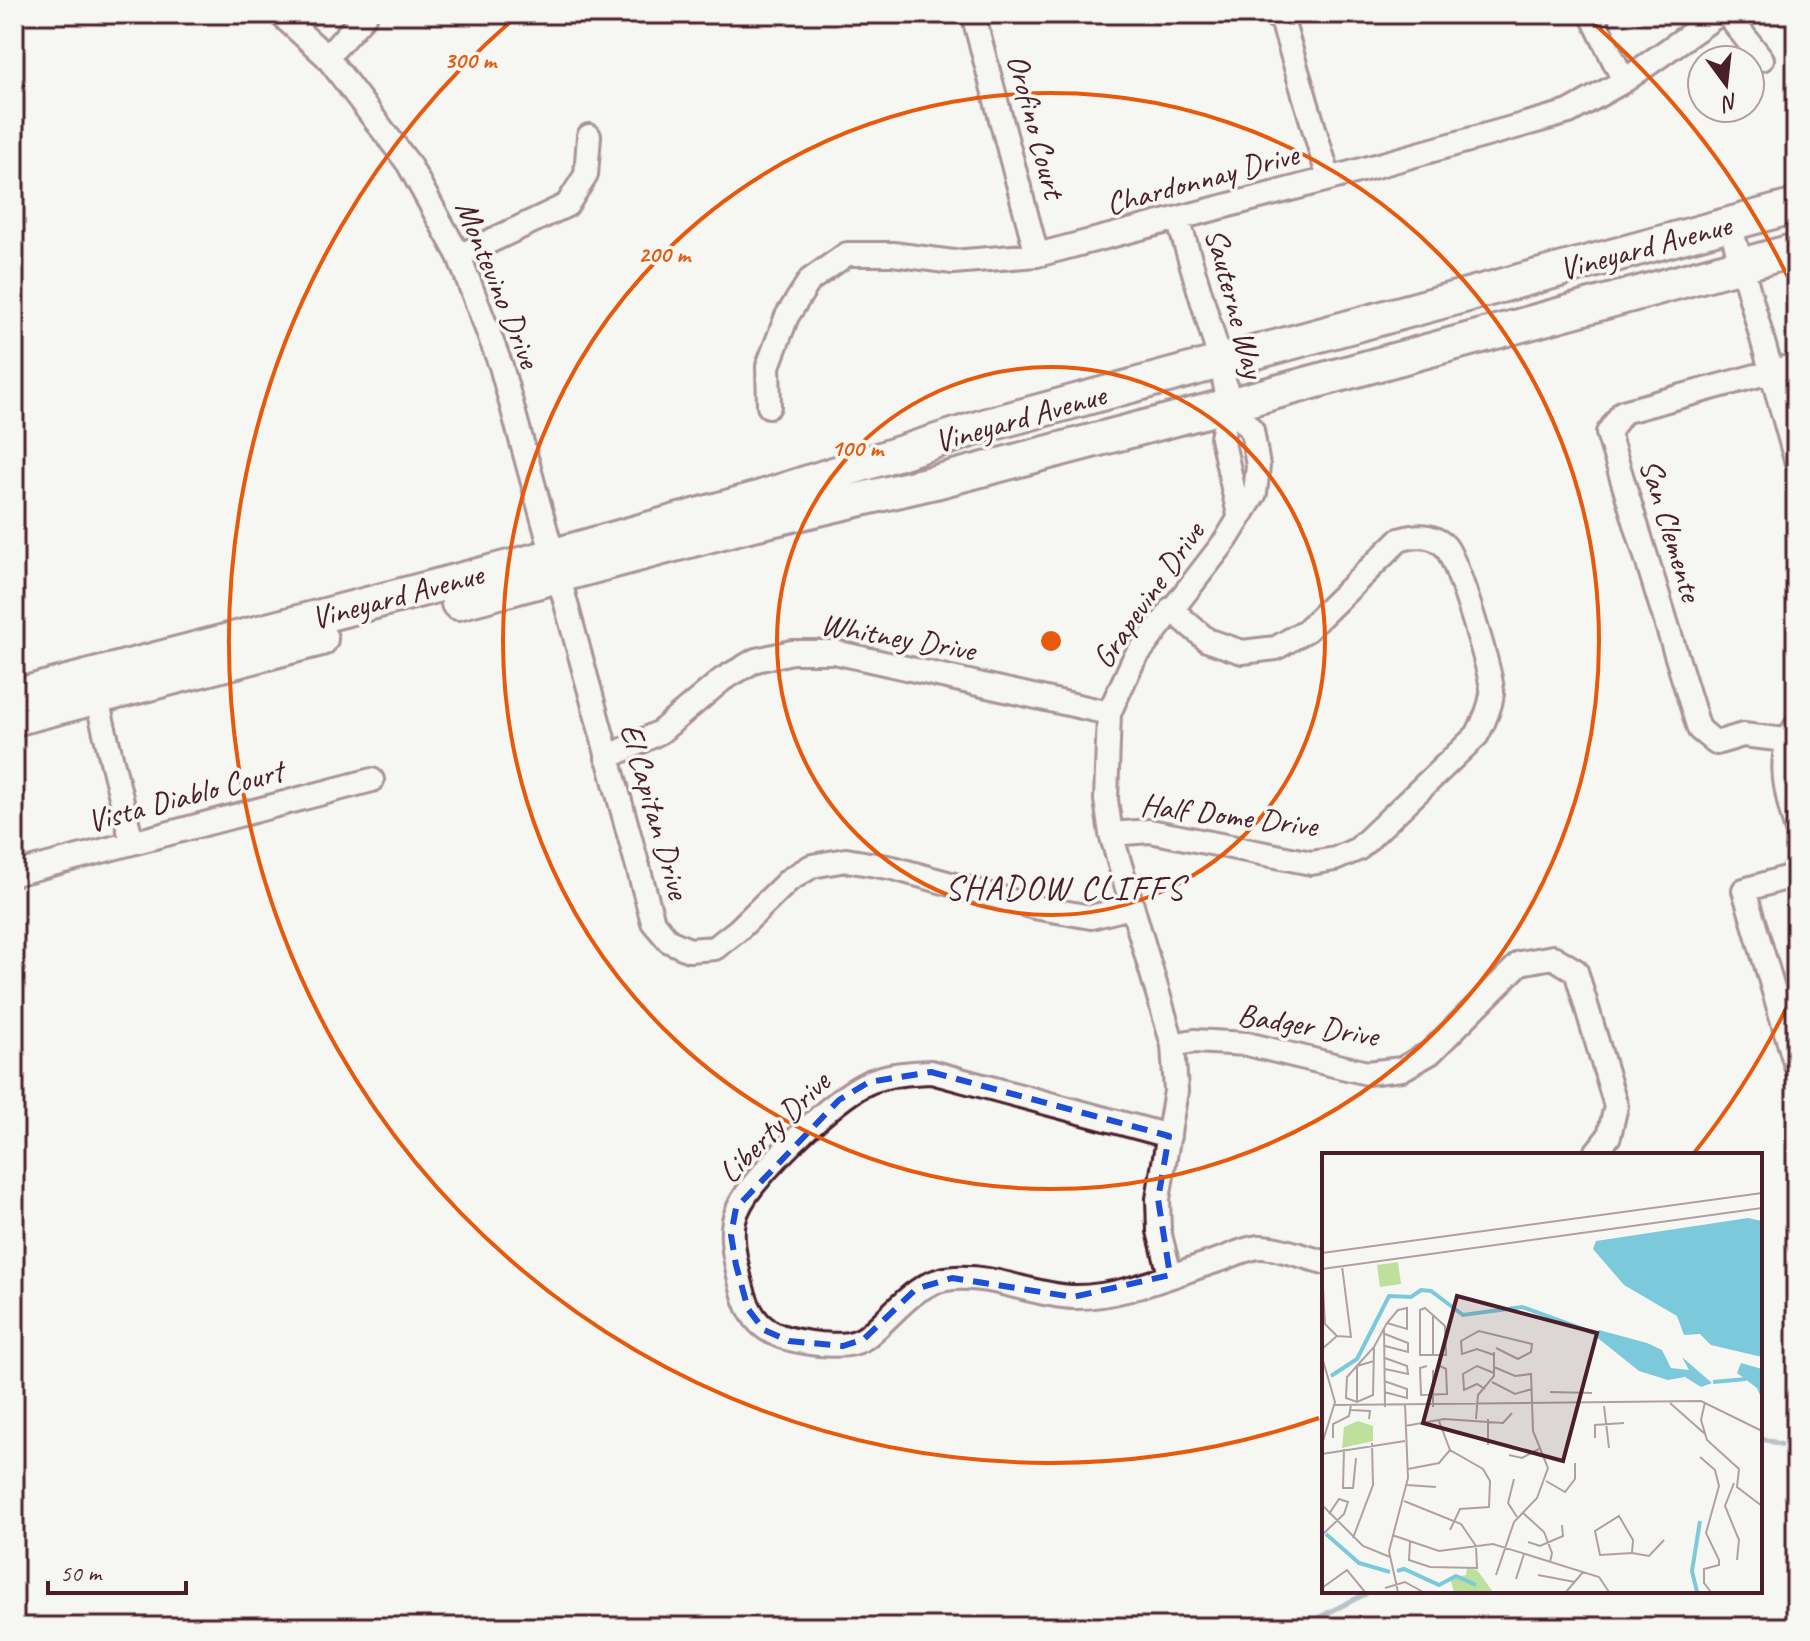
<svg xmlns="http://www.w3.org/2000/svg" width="1810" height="1641" font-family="Caveat,sans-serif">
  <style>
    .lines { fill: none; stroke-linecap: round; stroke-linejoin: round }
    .stream { stroke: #688595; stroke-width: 5 }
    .street-casing { stroke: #4a1f2b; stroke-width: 28 }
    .secondary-casing { stroke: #4a1f2b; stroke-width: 38 }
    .street { stroke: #f6f6f2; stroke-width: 22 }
    .secondary { stroke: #f6f6f2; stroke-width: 32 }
    .marked { fill: none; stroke: #1d4ed8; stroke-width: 6; stroke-dasharray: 16 10; stroke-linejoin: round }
    .ring { fill: none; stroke: #e8590c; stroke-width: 4 }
    .labels { text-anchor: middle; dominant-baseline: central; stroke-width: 7; stroke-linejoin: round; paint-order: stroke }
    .street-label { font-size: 32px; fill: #4a1f2b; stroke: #f6f6f2 }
    .neighbourhood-label { font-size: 34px; letter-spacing: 2px; fill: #4a1f2b; stroke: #f6f6f2 }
    .inset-river { fill: none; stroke: #7cc9db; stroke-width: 4 }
    .inset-road { fill: none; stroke: #b1a0a2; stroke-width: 2 }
    .view { fill: #4a1f2b; fill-opacity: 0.15; stroke: #4a1f2b; stroke-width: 4 }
    .inset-edge { fill: none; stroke: #4a1f2b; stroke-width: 4 }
    .centre { fill: #e8590c; stroke: #f6f6f2; stroke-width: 4 }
    .ring-label { font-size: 24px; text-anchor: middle; font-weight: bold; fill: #e8590c; stroke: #f6f6f2; stroke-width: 7; stroke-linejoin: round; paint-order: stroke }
  </style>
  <rect width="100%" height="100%" fill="#f6f6f2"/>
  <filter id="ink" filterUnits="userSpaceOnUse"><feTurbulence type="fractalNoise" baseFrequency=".0125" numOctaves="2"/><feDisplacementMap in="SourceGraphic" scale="16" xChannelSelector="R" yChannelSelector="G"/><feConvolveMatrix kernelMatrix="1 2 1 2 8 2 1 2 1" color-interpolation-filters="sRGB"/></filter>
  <g filter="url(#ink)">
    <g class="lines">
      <path class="stream" d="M1760 1438 1796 1449
        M192 1627 282 1617 376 1627
        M1300 1627 1371 1591"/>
      <g class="street-casing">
        <path id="street" d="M280 14 327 57 408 163 459 256 501 366 653 922 669 941 689 950 715 948 738 930 789 880 812 866 846 860 893 868 1034 907 1091 917 1131 907
          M973 14 1037 255
          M1271 14 1282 20 1329 179
          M1591 14 1624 81
          M1727 14 1762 59
          M327 57 366 14
          M1178 219 1221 363 1229 405 1222 438 1239 515
          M1730 224 1796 460
          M459 256 567 205 586 175 589 136
          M769 406 768 366 787 316 810 280 847 254H893L953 262 1037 255 1329 179 1569 112 1624 81 1719 14
          M93 684 132 842
          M1796 726C1775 756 1787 796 1796 828
          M1786 740 1743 735 1716 743 1699 729 1608 433 1623 412 1796 365
          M607 758 660 732 723 679 756 660 792 652H834L1109 713
          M1111 834 1150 831 1311 863 1335 859 1358 849 1477 735C1484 722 1490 709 1492 694 1494 679 1456 556 1445 546 1431 533 1415 535 1399 540L1307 630 1276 648 1242 652 1207 640 1171 609
          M14 874 372 780
          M1796 875 1744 890 1796 1066
          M1173 1045 1194 1041 1247 1044 1367 1073 1402 1069 1430 1053 1520 963 1553 957 1576 971 1616 1106 1609 1136 1594 1155
          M1169 1136 931 1072C910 1073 891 1074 872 1081 839 1093 777 1156 754 1184 732 1211 729 1228 736 1262 748 1321 757 1337 819 1344 836 1345 852 1347 866 1337 895 1315 914 1280 954 1278 995 1275 1032 1295 1073 1297 1122 1298 1173 1274 1219 1260 1231 1256 1246 1248 1259 1247 1275 1246 1307 1258 1324 1262
          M1170 1275 1159 1231 1158 1199 1176 1091 1173 1045 1111 834 1106 800 1109 713 1134 659 1226 540 1255 493 1258 466 1252 430 1229 405"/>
      </g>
      <g class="secondary-casing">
        <path id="secondary" d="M458 603 745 526 935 482 1229 405 1796 250
          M14 696 551 556 755 499 987 425 1796 206
          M14 719 321 639"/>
      </g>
      <use href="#street" class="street"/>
      <use href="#secondary" class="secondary"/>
    </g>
  </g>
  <path d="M0 0H1810V1641H0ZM931 1072 1169 1136 1158 1199 1170 1275 1073 1297 952 1278 916 1289 864 1339 843 1346 789 1341 764 1330 748 1309 736 1265 731 1235 736 1208 839 1100 869 1082Z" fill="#f6f6f2" fill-opacity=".55" fill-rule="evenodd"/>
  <path class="marked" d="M931 1072 1169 1136 1158 1199 1170 1275 1073 1297 952 1278 916 1289 864 1339 843 1346 789 1341 764 1330 748 1309 736 1265 731 1235 736 1208 839 1100 869 1082Z"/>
  <g class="ring">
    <circle cx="1051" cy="641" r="274"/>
    <circle cx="1051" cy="641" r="548"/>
    <path d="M1796 988A822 822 0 0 1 1694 1153M1319 1418A822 822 0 0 1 517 16M1585 16A822 822 0 0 1 1796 294"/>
  </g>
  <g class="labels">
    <g class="street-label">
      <text transform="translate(1036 126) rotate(75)">Orofino Court</text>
      <text transform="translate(1202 179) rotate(-15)">Chardonnay Drive</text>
      <text transform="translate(1645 247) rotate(-15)">Vineyard Avenue</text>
      <text transform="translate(498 284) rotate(68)">Montevino Drive</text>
      <text transform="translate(1235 303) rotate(75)">Sauterne Way</text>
      <text transform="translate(1020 418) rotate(-16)">Vineyard Avenue</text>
      <text transform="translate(1671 530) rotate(73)">San Clemente</text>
      <text transform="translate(1148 595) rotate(-55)">Grapevine Drive</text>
      <text transform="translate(397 596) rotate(-15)">Vineyard Avenue</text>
      <text transform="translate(898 637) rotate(10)">Whitney Drive</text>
      <text transform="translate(185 796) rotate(-15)">Vista Diablo Court</text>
      <text transform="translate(655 811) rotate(74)">El Capitan Drive</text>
      <text transform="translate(1229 815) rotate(7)">Half Dome Drive</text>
      <text transform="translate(1308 1025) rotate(9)">Badger Drive</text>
      <text transform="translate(774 1127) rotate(-45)">Liberty Drive</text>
    </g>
    <g class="neighbourhood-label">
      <text x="1065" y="887">SHADOW CLIFFS</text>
    </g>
  </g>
  <g transform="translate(1322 1153)">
    <rect width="440" height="440" fill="#f6f6f2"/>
    <path d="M76 109 79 131 58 134 55 112ZM36 268 51 273V288L20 295 22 274ZM145 415 155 417 171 439H132L128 425 144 422Z" fill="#bde19c"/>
    <path d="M426 65 440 68V204L389 192 378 181 362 182 355 163 302 132 271 96 274 88ZM277 177 325 190 340 197 349 215 367 217 360 204 390 230 379 234 363 224 346 227 317 218 272 182ZM419 210 440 216V247L435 235 415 220Z" fill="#7cc9db"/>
    <path class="inset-river" d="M9 223 35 206 67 143 89 144 99 137 109 138 141 162 200 154 272 180M391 229 424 226M4 381 37 410 68 419M75 418 82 416 117 432 134 423 154 432M375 439 370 418 378 368"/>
    <path class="inset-road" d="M0 100 440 40M0 116 440 55M103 155 123 173 124 202H98V157ZM111 163V203M62 175 63 254M15 183 29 184 20 113M63 193 86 199V190L63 181M52 194 51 242 35 249 24 245 25 224 52 194 65 170 76 157 85 155V176L65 170M0 196 15 183 3 171 0 116M172 202 155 196 140 201 139 188 157 178 210 191 209 199 196 206 174 195M0 204 13 249 0 291M105 213 98 215 99 242 125 241 124 216 118 213M172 214 193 223 209 221 211 278 226 315 215 345 192 369 174 422M63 216 86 221 85 213 63 205M111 217V254M170 229 193 241 210 236M163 236 155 231 142 237 141 221 155 213 172 220M62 239 85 245V236L62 228M228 239 270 240M383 249 379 267 385 287 417 316 415 334 440 353M35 250V213L52 208M348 250 383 281M12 252 379 248 440 278M282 253 287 295M29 257 48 258 47 266M154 266 156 242 172 223V199M117 268 128 297 161 316 168 328 167 354 138 356 128 377M83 273 122 266 181 270 190 260M11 285V271L27 263 29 252M273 285V272L302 270M166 292V266M22 296 21 335H31L34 305M0 301 83 288M187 302 200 305 217 296M378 304 393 317 397 333 384 380 397 407V412L382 416V430L389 439M86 316 117 310 128 297M192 326 186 350 195 364M224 328 243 339 253 326V310M412 330 403 353 417 387 415 407M85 332 114 334M82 348 139 371 154 393 155 415 108 414 87 407 88 389M0 352 41 393 68 404M200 359 222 379 230 400 228 409M297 363 311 387 310 400 278 402 273 378ZM0 382 22 361 26 349 17 346 7 361M70 382 117 398 171 391 277 424 287 439M31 385 51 332 50 290M206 389 218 393 241 383 240 372M310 400 327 403 342 387M216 422 253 429M194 426 202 401M0 435 25 417 43 439M63 435 83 429 101 439M76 439 67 398 86 325 83 251M244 439 261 419"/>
    <path class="view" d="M135 143 275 180 241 308 101 270Z"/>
    <rect width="440" height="440" class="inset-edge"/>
  </g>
  <circle cx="1051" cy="641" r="12" class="centre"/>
  <g class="ring-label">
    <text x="470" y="68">300 m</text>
    <text x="664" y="262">200 m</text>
    <text x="857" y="456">100 m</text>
  </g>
  <rect width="1810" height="1641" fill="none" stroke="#f6f6f2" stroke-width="48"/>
  <rect x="24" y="24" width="1762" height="1593" fill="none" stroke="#4a1f2b" stroke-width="3" filter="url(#ink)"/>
  <g transform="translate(1726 84) rotate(165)"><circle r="38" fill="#f6f6f2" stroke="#b1a0a2" stroke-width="2"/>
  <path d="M0-6L14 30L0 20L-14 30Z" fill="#4a1f2b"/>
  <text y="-12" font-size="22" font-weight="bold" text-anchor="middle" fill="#4a1f2b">N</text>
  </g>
  <path d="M48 1581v12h138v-12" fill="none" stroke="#4a1f2b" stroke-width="4"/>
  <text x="60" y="1581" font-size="24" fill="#4a1f2b" stroke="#f6f6f2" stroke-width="6" paint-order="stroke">50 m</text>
</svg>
